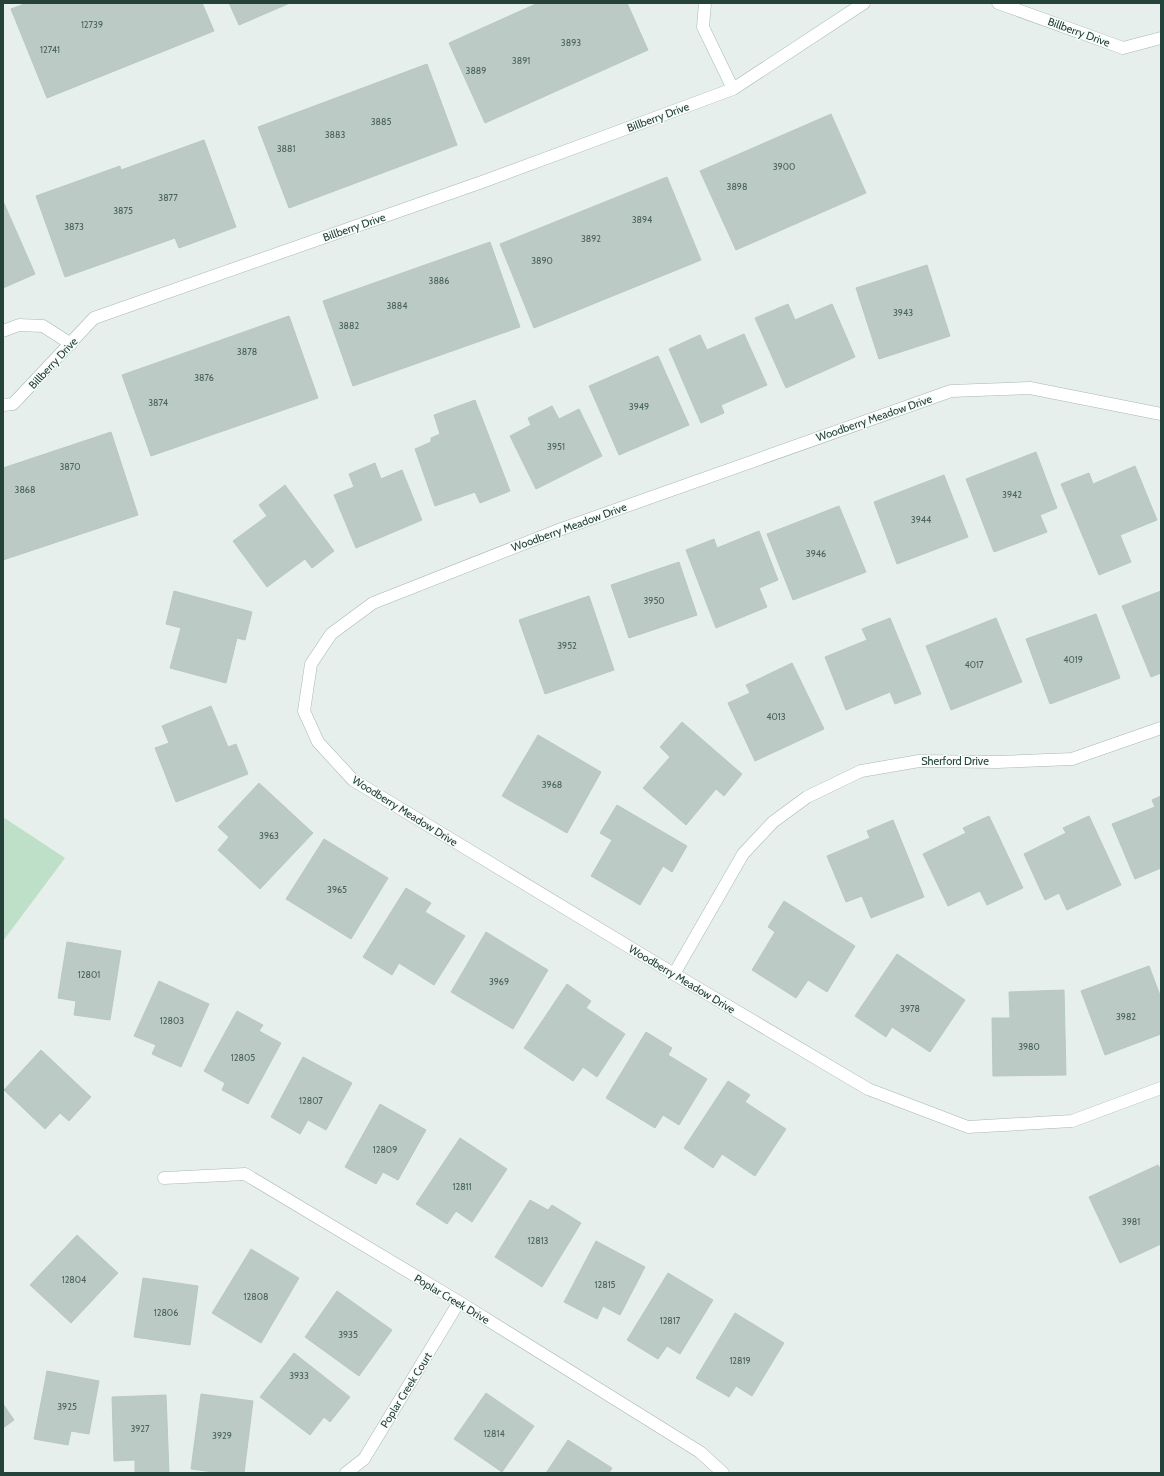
<svg xmlns="http://www.w3.org/2000/svg" width="1164" height="1476" font-family="Cabin,sans-serif">
  <style>
    .green { fill: #bfe0c8 }
    .building { fill: #bbcac4; stroke: #b8c9c2 }
    .lines { fill: none; stroke-linecap: round; stroke-linejoin: round }
    .service-casing { stroke: #a8b8b2; stroke-width: 13 }
    .minor-casing { stroke: #a8b8b2; stroke-width: 13 }
    .service { stroke: #fff; stroke-width: 12 }
    .minor { stroke: #fff; stroke-width: 12 }
    .labels { text-anchor: middle; dominant-baseline: central; stroke-width: 3; stroke-linejoin: round; paint-order: stroke }
    .number-label { font-size: 9px; fill: #4a645c }
    .street-label { font-size: 11px; fill: #24423a; stroke: #f7fbf9 }
  </style>
  <rect width="100%" height="100%" fill="#e6efeb"/>
  <path class="green" d="M3 817 65 858 3 941Z"/>
  <path class="building" d="M27 3H202L214 31 47 98 11 9Z
    M229 3H290L239 25Z
    M538 3H627L648 50 485 123 449 43Z
    M427 64 457 145 289 208 258 127Z
    M831 114 866 193 736 250 700 171Z
    M204 140 236 227 179 248 175 238 65 277 36 196 120 166 121 170Z
    M667 177 701 260 534 328 500 244Z
    M3 201 35 274 3 288Z
    M490 242 520 327 353 386 323 301Z
    M927 265 950 336 879 359 856 288Z
    M788 304 795 320 832 304 855 357 786 388 755 318Z
    M289 316 318 398 151 456 122 375Z
    M744 334 767 385 721 405 724 413 701 423 669 349 700 335 707 350Z
    M658 356 689 425 619 455 589 386Z
    M475 400 510 491 480 503 475 492 435 506 415 449 431 442V438L440 434 434 415Z
    M552 406 559 419 579 409 602 456 536 489 510 436 531 425 528 418Z
    M111 432 138 515 3 560V468Z
    M1036 452 1057 508 1040 515 1047 532 994 552 966 479Z
    M375 463 381 479 402 470 422 520 356 548 334 495 354 487 349 474Z
    M1135 466 1157 520 1120 535 1131 562 1099 575 1061 484 1089 473 1093 484Z
    M944 475 968 537 897 564 874 502Z
    M285 485 334 551 312 568 305 559 267 587 233 541 267 516 259 505Z
    M839 506 866 572 793 600 767 534Z
    M759 531 778 580 759 588 767 607 716 628 686 550 714 539 717 548Z
    M679 562 697 615 629 638 611 585Z
    M174 591 252 612 245 640 237 638 226 683 170 668 181 628 166 624Z
    M1161 591V673L1151 677 1122 606Z
    M589 596 614 670 545 694 519 620Z
    M1096 614 1120 678 1050 704 1026 639Z
    M890 618 921 694 895 704 890 692 846 710 825 657 867 640 862 629Z
    M996 618 1022 682 951 710 926 646Z
    M792 663 824 729 755 761 728 703 750 693 746 685Z
    M211 706 228 747 236 744 248 774 176 802 155 748 169 743 162 726Z
    M682 722 742 774 724 796 716 789 686 825 643 788 670 757 660 747Z
    M538 735 601 772 567 833 502 796Z
    M259 783 313 833 260 889 218 850 229 837 218 827Z
    M1161 796V868L1135 879 1112 824 1155 807 1152 800Z
    M617 805 687 846 672 872 663 866 640 905 591 876 612 840 600 833Z
    M989 816 1023 888 987 905 980 891 948 906 923 854 966 833 963 828Z
    M1089 816 1121 885 1067 910 1059 893 1045 900 1024 854 1066 833 1063 828Z
    M893 820 924 897 871 918 862 896 846 902 827 856 870 838 867 831Z
    M324 839 388 878 351 939 286 899Z
    M406 888 431 903 425 912 465 936 434 985 399 963 392 975 363 957Z
    M784 901 855 946 827 992 808 980 796 998 752 970 775 932 768 927Z
    M486 932 548 970 513 1029 451 992Z
    M67 942 121 951 110 1020 74 1015 76 1001 58 998Z
    M897 954 965 1000 930 1052 892 1027 886 1037 855 1016Z
    M1149 966 1161 998V1034L1105 1055 1081 991Z
    M159 981 209 1004 181 1067 152 1054 156 1045 134 1036Z
    M567 984 591 1001 586 1008 625 1034 597 1077 583 1067 573 1081 524 1048Z
    M1064 990 1066 1075 993 1076 992 1018H1010L1009 992Z
    M237 1011 263 1025 259 1031 281 1043 248 1104 222 1090 225 1083 204 1071Z
    M646 1032 672 1048 668 1055 707 1079 679 1125 663 1115 655 1128 606 1098Z
    M41 1050 91 1097 69 1121 60 1113 45 1129 4 1090Z
    M303 1057 352 1083 326 1130 308 1120 300 1134 271 1117Z
    M728 1081 750 1095 745 1102 786 1129 755 1176 722 1154 713 1168 684 1148Z
    M380 1104 426 1130 398 1180 383 1172 376 1184 345 1167Z
    M460 1138 507 1169 472 1222 456 1211 447 1224 416 1204Z
    M1158 1165 1161 1170V1244L1120 1263 1089 1197Z
    M530 1200 548 1210 552 1205 581 1223 542 1287 495 1257Z
    M77 1235 118 1273 71 1323 30 1285Z
    M596 1241 645 1267 620 1315 603 1306 597 1319 564 1302Z
    M251 1249 299 1278 261 1343 212 1313Z
    M668 1273 713 1300 680 1354 667 1346 658 1359 627 1340Z
    M143 1278 198 1286 190 1345 134 1337Z
    M337 1291 392 1330 359 1376 305 1337Z
    M735 1313 784 1343 752 1396 736 1386 729 1397 696 1378Z
    M294 1353 350 1397 330 1422 324 1417 310 1435 260 1397Z
    M47 1371 99 1381 89 1434 71 1431 68 1445 34 1439Z
    M486 1393 534 1426 502 1472 454 1439Z
    M201 1394 253 1401 244 1473H221L191 1469Z
    M166 1395 169 1473H135V1460L114 1461 112 1397Z
    M3 1404 14 1420 3 1428Z
    M568 1440 612 1468 609 1473H546Z"/>
  <g class="lines">
    <g class="service-casing">
      <path id="service" d="M3 331 19 325 43 326 71 344"/>
    </g>
    <g class="minor-casing">
      <path id="minor" d="M705 3 703 27 733 89
        M998 3 1123 48 1161 38
        M3 405 13 404 94 318 482 182 733 89 864 3
        M1161 414 1030 388 951 391 556 531 373 603 331 634 311 664 304 711 318 742 353 780 674 974 868 1089 968 1127 1072 1121 1161 1088
        M674 974 743 854 773 822 807 797 861 771 919 761 997 762 1072 759 1161 728
        M164 1178 245 1174 459 1302 700 1452 723 1473
        M346 1473 364 1459 459 1302"/>
    </g>
    <use href="#service" class="service"/>
    <use href="#minor" class="minor"/>
  </g>
  <g class="labels">
    <g class="number-label">
      <text x="92" y="24">12739</text>
      <text x="571" y="42">3893</text>
      <text x="50" y="49">12741</text>
      <text x="521" y="60">3891</text>
      <text x="476" y="70">3889</text>
      <text x="381" y="121">3885</text>
      <text x="335" y="134">3883</text>
      <text x="286" y="148">3881</text>
      <text x="784" y="166">3900</text>
      <text x="737" y="186">3898</text>
      <text x="168" y="197">3877</text>
      <text x="123" y="210">3875</text>
      <text x="642" y="219">3894</text>
      <text x="74" y="226">3873</text>
      <text x="591" y="238">3892</text>
      <text x="542" y="260">3890</text>
      <text x="439" y="280">3886</text>
      <text x="397" y="305">3884</text>
      <text x="903" y="312">3943</text>
      <text x="349" y="325">3882</text>
      <text x="247" y="351">3878</text>
      <text x="204" y="377">3876</text>
      <text x="158" y="402">3874</text>
      <text x="639" y="406">3949</text>
      <text x="556" y="446">3951</text>
      <text x="70" y="466">3870</text>
      <text x="25" y="489">3868</text>
      <text x="1012" y="494">3942</text>
      <text x="921" y="519">3944</text>
      <text x="816" y="553">3946</text>
      <text x="654" y="600">3950</text>
      <text x="567" y="645">3952</text>
      <text x="1073" y="659">4019</text>
      <text x="974" y="664">4017</text>
      <text x="776" y="716">4013</text>
      <text x="552" y="784">3968</text>
      <text x="269" y="835">3963</text>
      <text x="337" y="889">3965</text>
      <text x="89" y="974">12801</text>
      <text x="499" y="981">3969</text>
      <text x="910" y="1008">3978</text>
      <text x="1126" y="1016">3982</text>
      <text x="172" y="1020">12803</text>
      <text x="1029" y="1046">3980</text>
      <text x="243" y="1057">12805</text>
      <text x="311" y="1100">12807</text>
      <text x="385" y="1149">12809</text>
      <text x="462" y="1186">12811</text>
      <text x="1131" y="1221">3981</text>
      <text x="538" y="1240">12813</text>
      <text x="74" y="1279">12804</text>
      <text x="605" y="1284">12815</text>
      <text x="256" y="1296">12808</text>
      <text x="166" y="1312">12806</text>
      <text x="670" y="1320">12817</text>
      <text x="348" y="1334">3935</text>
      <text x="740" y="1360">12819</text>
      <text x="299" y="1375">3933</text>
      <text x="67" y="1406">3925</text>
      <text x="140" y="1428">3927</text>
      <text x="494" y="1433">12814</text>
      <text x="222" y="1435">3929</text>
    </g>
    <g class="street-label">
      <text transform="translate(1079 32) rotate(20)">Billberry Drive</text>
      <text transform="translate(658 117) rotate(-20)">Billberry Drive</text>
      <text transform="translate(354 227) rotate(-19)">Billberry Drive</text>
      <text transform="translate(53 363) rotate(-47)">Billberry Drive</text>
      <text transform="translate(874 418) rotate(-19)">Woodberry Meadow Drive</text>
      <text transform="translate(569 527) rotate(-20)">Woodberry Meadow Drive</text>
      <text x="955" y="761">Sherford Drive</text>
      <text transform="translate(405 811) rotate(32)">Woodberry Meadow Drive</text>
      <text transform="translate(682 979) rotate(31)">Woodberry Meadow Drive</text>
      <text transform="translate(452 1299) rotate(31)">Poplar Creek Drive</text>
      <text transform="translate(406 1390) rotate(-58)">Poplar Creek Court</text>
    </g>
  </g>
  <rect width="1164" height="1476" fill="none" stroke="#24423a" stroke-width="8"/>
</svg>
